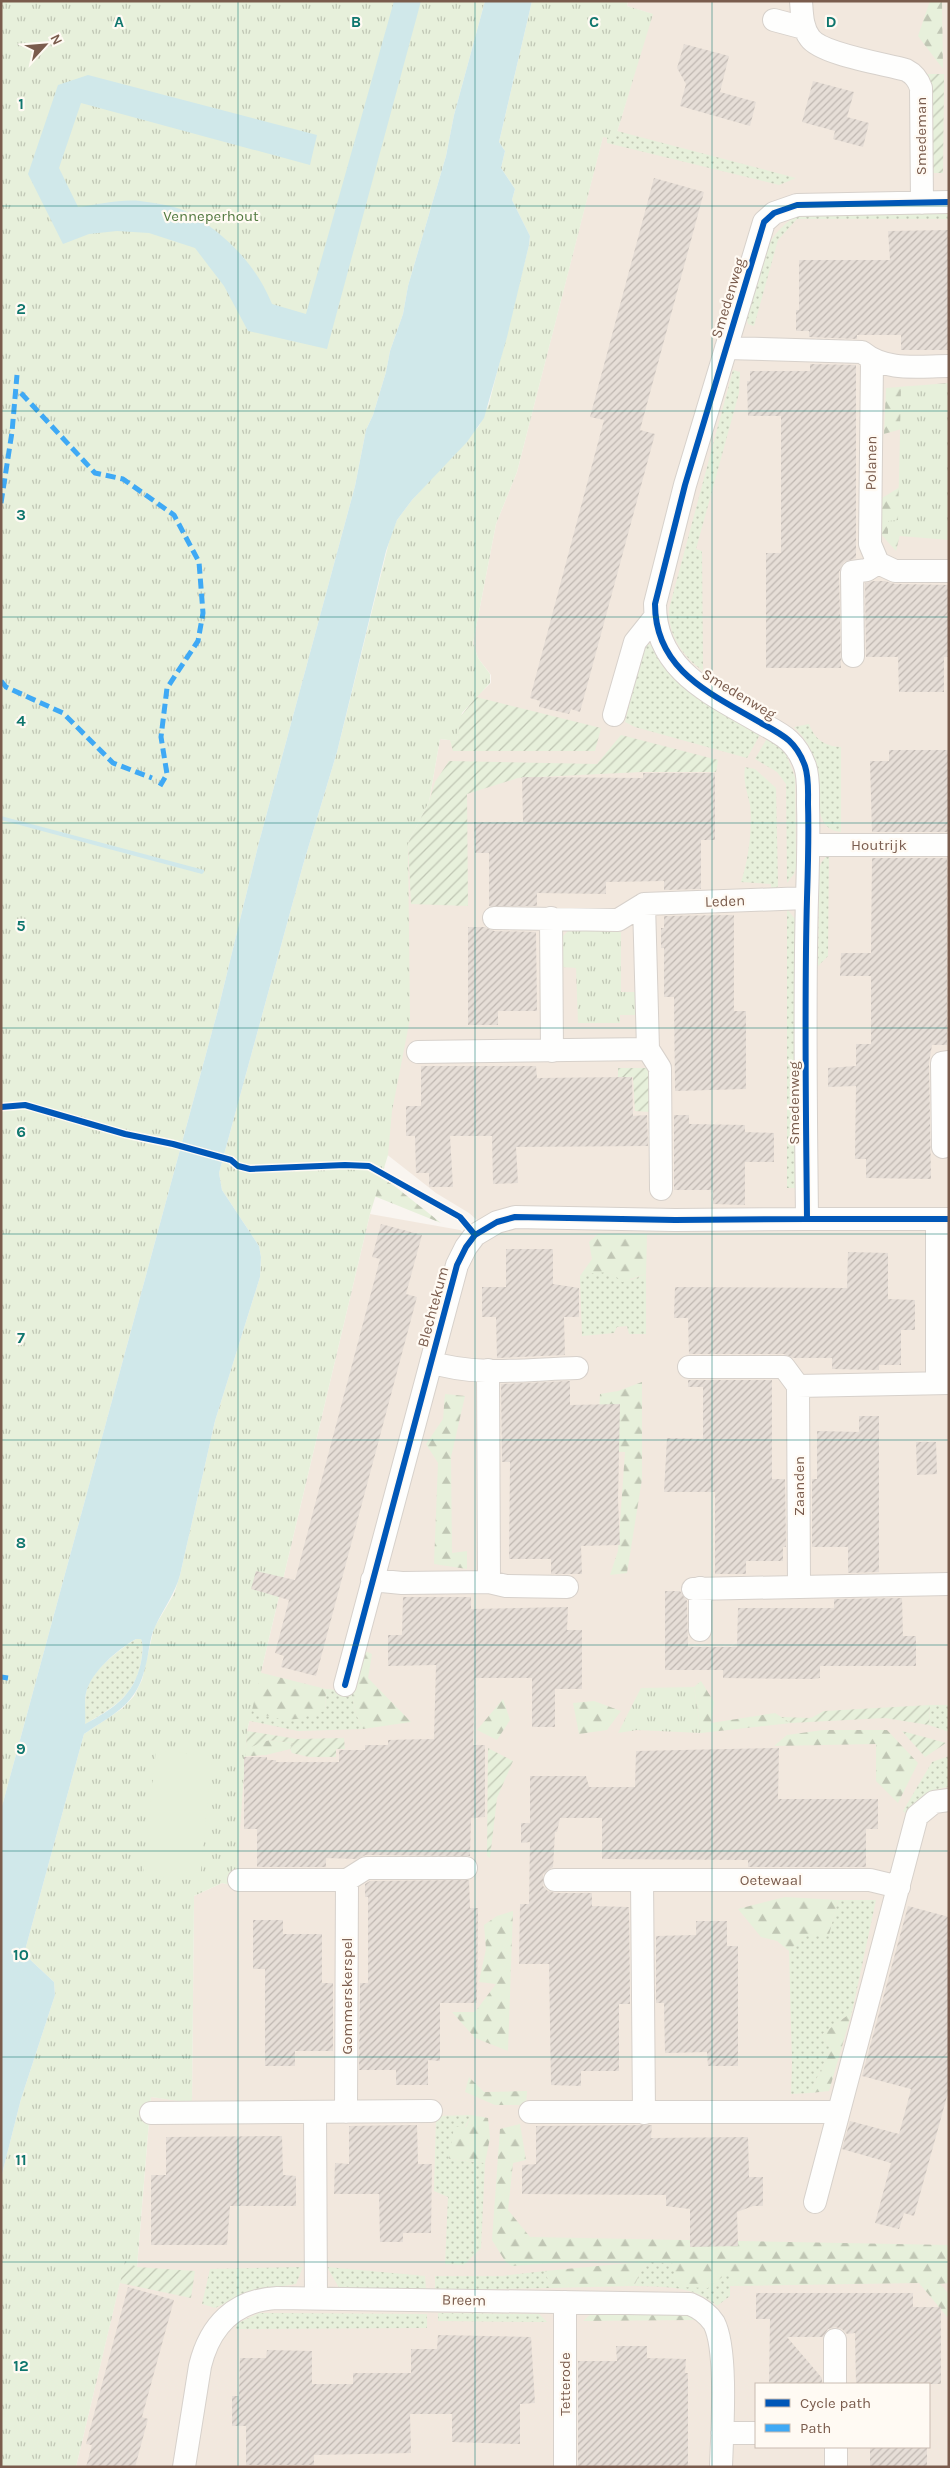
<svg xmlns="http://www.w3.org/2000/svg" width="950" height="2468" font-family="Karla,sans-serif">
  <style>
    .residential { fill: #f2e8de; fill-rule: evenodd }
    .grass { fill: url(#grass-dots) }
    .forest { fill: url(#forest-firs) }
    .park { fill: url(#park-tufts) }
    .garden { fill: url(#garden-furrows) }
    .pitch { fill: #e7f0db }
    .water { fill: #d0e8ea; fill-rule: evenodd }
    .building { fill: url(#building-hatch) }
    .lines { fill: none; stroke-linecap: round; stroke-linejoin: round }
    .street-casing { stroke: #d7d1cb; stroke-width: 24 }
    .street { stroke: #fefefd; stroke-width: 22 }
    .quiet { stroke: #3fa9f5; stroke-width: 5; stroke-dasharray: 10 5; stroke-linecap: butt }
    .cycleway-casing { stroke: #fffaf3; stroke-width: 9 }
    .cycleway { stroke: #0057b8; stroke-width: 6 }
    .grid { fill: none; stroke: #0f766e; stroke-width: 1; stroke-opacity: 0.55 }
    .labels { text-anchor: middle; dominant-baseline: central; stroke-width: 4.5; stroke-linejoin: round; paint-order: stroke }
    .street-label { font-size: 15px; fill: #7a5c4d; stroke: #fffaf3 }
    .park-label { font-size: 15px; fill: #537a41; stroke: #fffaf3 }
    .grid-label { font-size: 16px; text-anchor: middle; font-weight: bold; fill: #0f766e; stroke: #fffaf3; stroke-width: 4.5; stroke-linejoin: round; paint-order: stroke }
  </style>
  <defs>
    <pattern id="grass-dots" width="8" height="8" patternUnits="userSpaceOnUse" patternTransform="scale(1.25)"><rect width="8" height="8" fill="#e7f0db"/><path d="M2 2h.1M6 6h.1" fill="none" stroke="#c0c6b4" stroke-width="1.8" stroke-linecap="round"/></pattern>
    <pattern id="forest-firs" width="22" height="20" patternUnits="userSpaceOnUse" patternTransform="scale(1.25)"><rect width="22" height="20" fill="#e7f0db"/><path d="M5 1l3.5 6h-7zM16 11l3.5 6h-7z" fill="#c0c6b4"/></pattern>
    <pattern id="park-tufts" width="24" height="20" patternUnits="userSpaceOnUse" patternTransform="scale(1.25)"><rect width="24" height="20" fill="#e7f0db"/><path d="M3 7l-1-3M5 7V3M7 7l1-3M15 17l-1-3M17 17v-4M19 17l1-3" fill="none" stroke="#c0c6b4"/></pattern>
    <pattern id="garden-furrows" width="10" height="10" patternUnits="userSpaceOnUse" patternTransform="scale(1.25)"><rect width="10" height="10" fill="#e7f0db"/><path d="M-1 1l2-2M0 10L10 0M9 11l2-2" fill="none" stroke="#c0c6b4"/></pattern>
    <pattern id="building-hatch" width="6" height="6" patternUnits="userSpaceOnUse" patternTransform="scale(1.25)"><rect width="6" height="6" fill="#e6ded7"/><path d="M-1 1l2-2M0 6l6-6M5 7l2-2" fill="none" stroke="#bfb7b1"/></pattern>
  </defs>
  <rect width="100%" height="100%" fill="#f9f5f0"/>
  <path class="residential" d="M628 1H949V2467H76L125 2261 137 2267 151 2097 192 2102 194 1896 222 1883 236 1886 240 1751 247 1731 370 1214 460 1230 476 1244 492 1233 469 1213 436 1193 385 1153 408 915V843L429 802 440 739 457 741 461 716 476 697 491 683V675L478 658 473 643 496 524 517 472 603 136 615 139 652 14 627 6ZM756 2384H929V2447H756Z"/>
  <path class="grass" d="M617 131 796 178 779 185 607 143V137Z
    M949 210V219H797L778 240 754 326 748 324 746 316C757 280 761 235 797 216Z
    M733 370 740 372 739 393 696 549 702 551 703 671C682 656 668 635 669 609Z
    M647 644 652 645 762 731 747 758 635 727 625 722 643 647Z
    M809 724C815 740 825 746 841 747V832C810 829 822 789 817 767 813 751 805 738 794 727Z
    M769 735 784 749 795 777 796 868 794 874 787 883 786 784 777 772 755 759Z
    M745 767 755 769 776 788 778 886 771 896V884L741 882C748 863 753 826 750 805 747 791 743 782 745 767Z
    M829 853 828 956 818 966 819 870 821 863Z
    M787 909 795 919 796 925 795 1188H787Z
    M601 1271 631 1280 646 1274V1334H629L627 1326 617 1327 614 1333 582 1336 580 1276Z
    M136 1639H141C144 1646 142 1654 141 1662 134 1697 113 1707 84 1725 86 1715 84 1703 86 1693 90 1672 118 1650 136 1639Z
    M326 1689 351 1691 356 1714 363 1729 298 1731 231 1717 247 1710 325 1711Z
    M930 1705H949V1732L929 1725Z
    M949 1756V1787C927 1790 920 1797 907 1814L903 1811 932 1762Z
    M838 1900H876L852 2012 820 2036 831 2048 810 2093 791 2094 792 2063 789 1951 806 1934H829Z
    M471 2115 449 2159 485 2163 481 2248 464 2265 445 2264 448 2197 434 2191 436 2116Z
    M646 2262 673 2263 730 2270V2296L717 2306C693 2285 664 2287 634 2286Z
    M303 2267 296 2284 250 2292 215 2308 202 2304 210 2269Z
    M327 2267 425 2276 426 2289 341 2291Z
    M545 2271 551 2288 435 2290V2276H502Z
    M259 2313 427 2314V2328L235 2329 238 2323Z
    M438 2313 539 2314 547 2322 438 2321Z"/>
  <path class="forest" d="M930 1H942L943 69 918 36Z
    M949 383V458L902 526 896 551 879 532 882 498 905 484V428L884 434 886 388Z
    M366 1170 392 1184 441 1223 374 1196 345 1205 245 1547 221 1655 262 1673 326 1689 325 1711C316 1713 306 1717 296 1719 280 1721 263 1714 248 1710 238 1708 226 1713 218 1710 210 1707 205 1696 201 1689 166 1630 225 1546 248 1491 261 1458 274 1425 283 1391 305 1311 262 1228 347 1173L357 1176Z
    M598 1234H647L646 1274 622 1282C610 1269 597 1272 580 1276L592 1259 589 1242Z
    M642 1382V1479L627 1573 610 1575 618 1551 625 1452 597 1451 600 1394 618 1391Z
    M445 1394 465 1396 451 1457 452 1553 467 1551V1569L434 1564 438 1463 426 1444 443 1419Z
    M363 1650 372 1654 368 1678 411 1722 363 1729 356 1714 351 1691 357 1684Z
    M701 1681 714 1702 711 1723 775 1713 791 1723 701 1733 694 1687Z
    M503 1699 510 1720 497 1740 477 1730Z
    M594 1701 621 1711 607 1730 579 1734 573 1703Z
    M823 1730H887L918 1763 898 1803 876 1781V1744L774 1746 787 1735Z
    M269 1740 293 1743 290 1749 266 1755 237 1757 246 1748Z
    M785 1897 838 1900 829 1935 806 1934 789 1951 777 1941 761 1937 738 1909Z
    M513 1911 508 2051 475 2038 452 2012H475L496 1984 479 1982 486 1949 484 1925 497 1916Z
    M852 2012 829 2091 810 2093 831 2048 820 2036Z
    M469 2077 484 2092 527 2091 526 2105H495L465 2092Z
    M471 2115 488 2118 490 2138 485 2163 449 2159 454 2127H466Z
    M520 2124 526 2160 513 2163 508 2210 530 2237 949 2245V2283L940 2284 949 2294V2319L919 2283 729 2286 730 2271 708 2288 678 2287 672 2263 646 2262 634 2286 551 2288 545 2271 640 2262 591 2260 512 2266 505 2261 492 2240 500 2129Z
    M591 2314H687L695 2320 583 2321Z"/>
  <path class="park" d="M1 1H485L454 115 446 156 408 286 403 314 390 351 386 372 373 415 366 430 355 486 258 846 219 1006 1 1810Z
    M532 1H628L627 6 653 14 615 139 603 137 517 472 496 524 473 643 478 658 490 674V683L462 713 457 741 440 739 429 802 408 843 410 1019 392 1111 388 1155 370 1214 247 1731 236 1886 222 1883 194 1896 192 2103 151 2097 137 2267 125 2262 76 2467H1V2178L21 2099 55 1995 54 1982 24 1954 84 1734 123 1708 134 1696 142 1680 154 1628 174 1594 180 1575 215 1421 260 1277 261 1257 259 1246 222 1190 219 1173 303 865 337 752 391 534 397 520 412 500 479 426 489 404 529 245 530 236 512 200 515 189 501 168 505 151 499 142Z
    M949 385V540L888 535V521L898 520 901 387Z
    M570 929 621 932V992H638L639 1015H620V1023H578L576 968 562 967 563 936Z
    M694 1687 701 1733 637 1730 618 1733 641 1688Z"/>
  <path class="garden" d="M926 74H944L943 173H931Z
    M476 697 601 728 595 751H453L450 740 457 741 461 716Z
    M621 735 718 760 716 772H641L518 778 467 794 468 906 411 904 408 843 429 802 435 782 449 761 597 764Z
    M618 1068H651L650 1112 635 1111 633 1077H618Z
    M930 1705 929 1725 885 1718 791 1723 781 1717 811 1718 824 1711Z
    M247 1731 297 1739 344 1738 345 1749H336V1757H309L292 1753 290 1749 293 1743 269 1740 246 1749Z
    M902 1731 946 1743 925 1757Z
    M488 1748 513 1761 497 1798 490 1858 487 1856Z
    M125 2261 137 2267 195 2271 191 2298 120 2283Z"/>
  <path class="pitch" d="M156 1750 212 1756 200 1881 143 1875Z"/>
  <path class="water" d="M394 1H421L327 349 248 331 224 286 195 248 149 233 117 231 89 234 63 244 28 174 58 85 88 75 317 135 310 165 81 103 59 168 78 207C98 205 120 199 140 201 153 203 173 205 185 211 223 231 256 264 272 304L306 314Z
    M485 1H532L499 142 505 151 501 168 515 189 512 200 530 236 529 245 507 337 484 418 467 442 412 500 397 520 386 551 337 752 303 865 219 1173 222 1190 259 1246 261 1257 260 1277 215 1421 180 1575C175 1594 163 1609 155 1627 149 1639 149 1655 145 1668 136 1706 113 1714 84 1734L24 1954 54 1982 55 1995 21 2099 1 2178V1810L219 1006 258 846 355 486 366 430 373 415 386 372 390 351 403 314 408 286 446 156 454 115ZM136 1639H141C144 1646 142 1655 141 1662 134 1696 113 1709 85 1724 86 1715 84 1703 86 1693 91 1672 118 1649 136 1639Z
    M1 816 204 870V872L202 874 1 820Z"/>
  <path class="building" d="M684 44 729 56 720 92 756 102 750 126 680 106 686 84 677 68Z
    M813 81 854 92 847 117 869 123 863 147 833 139 835 131 802 122Z
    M654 178 704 192 640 430 655 434 580 712 571 709 569 714 539 707 540 701 530 698 604 420 590 417Z
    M949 230V350H901V335H857V339L809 337V331H796V310H799V260H890L888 231Z
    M810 364 856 365V558L844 562 839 572 841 668H766V553H781V416H748L747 381H750V371H810Z
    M874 581H885L895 584 949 585V657H944V692H899L898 657H866L865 583Z
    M889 750H949L948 832H872L870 761H889Z
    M643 773H715V840H701V889L664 890V881L606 882V894L537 893V906H489V853H475L474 822H523L522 777 643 778Z
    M872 858H947V1045H932L929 1063 931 1179 866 1178V1159H855L856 1086 828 1087V1068L856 1066V1044H871V976H840L841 953H871Z
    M734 915V1011H746V1089L675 1091 674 997H664V948H661V928H664V916Z
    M468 927H485L494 931 536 932 537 1011H498V1025H468Z
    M421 1066H536L537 1078 632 1077 633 1116 647 1115 648 1146 516 1147 518 1183 493 1184 492 1136H450L453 1187H429V1173H416L415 1136H406V1106H421Z
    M674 1115H689V1124L745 1125V1132L774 1133V1162H745V1205L713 1204V1190H674Z
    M381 1224 422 1235 406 1294 417 1297 316 1676 281 1667 284 1656 275 1653 289 1600 251 1589 256 1571 295 1580 380 1259 372 1257Z
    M506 1249H553V1284L579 1288V1317H564L565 1355 497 1358 496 1317H482V1287H506Z
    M848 1252 888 1253V1299L915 1300V1330H901V1365H879V1370L832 1369V1358H793L784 1354H689L688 1318H674L675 1287 847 1288Z
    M688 1380H772V1479H785L786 1547H783V1561H746V1574H715V1492H664L667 1438 703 1439V1387H688Z
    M570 1381V1405L620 1404 618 1500 620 1545 581 1546 582 1574H551V1559H509L510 1462H502L501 1384Z
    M859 1416H879V1572L848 1573V1547H812V1479H817V1431L859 1432Z
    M916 1442H936L937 1474 917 1475Z
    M665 1591H680L687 1601 688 1647H737L738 1608H834V1599L902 1598 903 1636H916V1666H820V1678L813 1679 723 1678V1670H665Z
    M403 1597H471V1609L568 1607 567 1630H582V1689H555V1727H532V1678H475L473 1745H485V1817L471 1818 470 1856 366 1855 356 1859 326 1858V1867H257V1829H244V1757H267V1760H276V1762H339V1750H365V1745H388V1740L434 1739 436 1665 388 1666V1635H402Z
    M779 1748 778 1799H878V1829H866V1867H748V1860L602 1859V1818H560L557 1832H555L553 1867 543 1874V1886L548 1891 555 1893H592V1906L629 1907 630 2004H619V2071H581V2086L551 2085 549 1964H519L520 1904H529L530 1842 521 1843V1823H530V1776H586L589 1787H635L636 1751Z
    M469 1880 470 1908H478L477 2003H440V2061L428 2060V2085H396V2070H359L360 1983H368V1897H365V1884L370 1881Z
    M908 1906 949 1917V2089L914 2216 904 2213 899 2229 875 2223 891 2163 842 2149 850 2121 899 2134 905 2112 911 2089 862 2076Z
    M253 1920H283V1934H322V1983H333V2051H295V2066H265V1969H253Z
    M696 1921H727V1946H738V2066H708L707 2052 665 2053 664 2003H656V1936L696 1935Z
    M417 2125 418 2164H432L431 2233H403V2242H380L379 2194H334L335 2163 349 2164V2126Z
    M652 2125 651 2138 748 2137 749 2177H763V2206H753L737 2212 738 2246 690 2247V2209L666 2206V2195L522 2194V2165L536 2164V2126Z
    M282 2136 283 2175 296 2176V2206H230L227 2245H151V2175H166V2137Z
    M128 2287 174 2300 142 2417 148 2419 135 2467H86L92 2445 86 2444Z
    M756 2293H913V2307H941V2384H856L855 2333 847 2334 842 2329 835 2327 828 2329 823 2337H787L822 2378V2384H769L770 2319H756Z
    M438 2335 531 2337 535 2403 520 2404V2444L452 2442V2414H410L411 2453 314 2455V2465H246V2426H232V2396H239L240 2358H266L267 2350 312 2351V2384H353V2373H411V2349H437Z
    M616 2346H647V2358L686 2359 685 2373H688V2467H578V2361H617Z
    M870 2447H927V2467H870Z"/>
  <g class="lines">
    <g class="street-casing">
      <path id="street" d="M801 1C802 14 802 28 810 38 821 54 885 64 906 70 914 74 918 79 921 88L922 203
        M774 20 804 28
        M949 202 797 205 774 213 764 222 685 485 655 604C655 671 712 694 761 723 783 735 796 741 805 766 809 778 808 792 808 804 809 835 808 867 807 898 804 1005 806 1112 807 1219H949
        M726 348 862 352C886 372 919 366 949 366
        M872 361 870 544 878 563 895 571H949
        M853 656 852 572 867 570 878 563
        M614 715 635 642 655 617
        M809 845H949
        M644 904 648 1049 660 1068 661 1189
        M494 918 618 920 644 904 807 898
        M551 918 552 1051
        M418 1052 648 1049
        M943 1147 942 1063 949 1062
        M937 1219V1383
        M431 1362C475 1377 530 1369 577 1368
        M689 1367H784L798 1386 799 1587
        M488 1370 489 1582
        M798 1386 949 1383
        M372 1580 402 1583 489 1582 506 1586 567 1587
        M693 1589 949 1584
        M700 1630V1588
        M345 1685 457 1265 466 1247 475 1235 497 1222 515 1217 675 1220 807 1219
        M239 1880H347L366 1868H466
        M555 1880H870L899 1887
        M642 1880 644 2113
        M315 2112 316 2298
        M346 2112 347 1880
        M530 2112H838
        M151 2113 431 2111
        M815 2202 917 1816 934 1802 949 1800
        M565 2302V2467
        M835 2340V2384
        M722 2433H756
        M836 2447V2467
        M184 2467 200 2366C210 2325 235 2300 277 2298L690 2304C700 2308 708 2314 714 2323 728 2350 722 2434 721 2467"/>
    </g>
    <use href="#street" class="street"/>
    <path class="quiet" d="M21 393 95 473 123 479 174 515 199 562 203 613 198 641 167 688 161 737 167 774 160 786
      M1 503 12 432 17 375
      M1 681 6 687 63 713 113 763 152 778
      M1 1677 8 1678"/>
    <g class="cycleway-casing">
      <path id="cycleway" d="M949 202 797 205 774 213 764 222 685 485 655 604C655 671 712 694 761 723 783 735 796 741 805 766 809 778 808 792 808 804 809 835 808 867 807 898 804 1005 806 1112 807 1219H949
        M1 1107 25 1105 125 1134 173 1144 231 1160 238 1166 250 1169 345 1165 369 1166 460 1217 475 1235
        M345 1685 457 1265 466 1247 475 1235 497 1222 515 1217 675 1220 807 1219"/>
    </g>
    <use href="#cycleway" class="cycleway"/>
  </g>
  <path class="grid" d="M238 1V2467M475 1V2467M712 1V2467M1 206H949M1 411H949M1 617H949M1 823H949M1 1028H949M1 1234H949M1 1440H949M1 1645H949M1 1851H949M1 2057H949M1 2262H949"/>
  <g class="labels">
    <g class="street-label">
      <text transform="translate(921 136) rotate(-90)">Smedeman</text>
      <text transform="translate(728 298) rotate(-73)">Smedenweg</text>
      <text transform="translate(871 463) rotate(-89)">Polanen</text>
      <text transform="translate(739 694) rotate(31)">Smedenweg</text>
      <text x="879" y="845">Houtrijk</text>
      <text transform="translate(725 901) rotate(-2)">Leden</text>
      <text transform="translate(794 1103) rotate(-90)">Smedenweg</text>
      <text transform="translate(433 1307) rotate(-75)">Blechtekum</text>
      <text transform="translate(799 1486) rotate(-90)">Zaanden</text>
      <text x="771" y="1880">Oetewaal</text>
      <text transform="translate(347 1996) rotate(-90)">Gommerskerspel</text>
      <text transform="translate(464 2300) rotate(1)">Breem</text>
      <text transform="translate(565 2384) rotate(-90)">Tetterode</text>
    </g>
    <g class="park-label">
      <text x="211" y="216">Venneperhout</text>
    </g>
  </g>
  <g class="grid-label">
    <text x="119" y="27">A</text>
    <text x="356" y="27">B</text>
    <text x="594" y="27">C</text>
    <text x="831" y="27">D</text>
    <text x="21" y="109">1</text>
    <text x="21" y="314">2</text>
    <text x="21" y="520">3</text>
    <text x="21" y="726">4</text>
    <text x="21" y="931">5</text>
    <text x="21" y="1137">6</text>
    <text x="21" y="1343">7</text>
    <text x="21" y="1548">8</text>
    <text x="21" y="1754">9</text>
    <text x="21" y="1960">10</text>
    <text x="21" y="2165">11</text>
    <text x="21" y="2371">12</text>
  </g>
  <rect width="950" height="2468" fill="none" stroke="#7a5c4d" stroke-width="5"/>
  <rect x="755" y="2383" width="175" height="65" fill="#fffaf3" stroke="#cabbb1"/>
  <rect x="765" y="2399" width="25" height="8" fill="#0057b8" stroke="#cabbb1"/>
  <text x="800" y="2408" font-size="15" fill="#7a5c4d">Cycle path</text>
  <rect x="765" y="2424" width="25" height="8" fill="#3fa9f5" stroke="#cabbb1"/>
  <text x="800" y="2433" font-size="15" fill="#7a5c4d">Path</text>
  <g transform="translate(45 45) rotate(64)" stroke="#fffaf3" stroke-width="4" paint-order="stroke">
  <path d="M0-4L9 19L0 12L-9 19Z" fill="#7a5c4d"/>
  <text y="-8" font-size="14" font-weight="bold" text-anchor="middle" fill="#7a5c4d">N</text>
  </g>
</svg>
